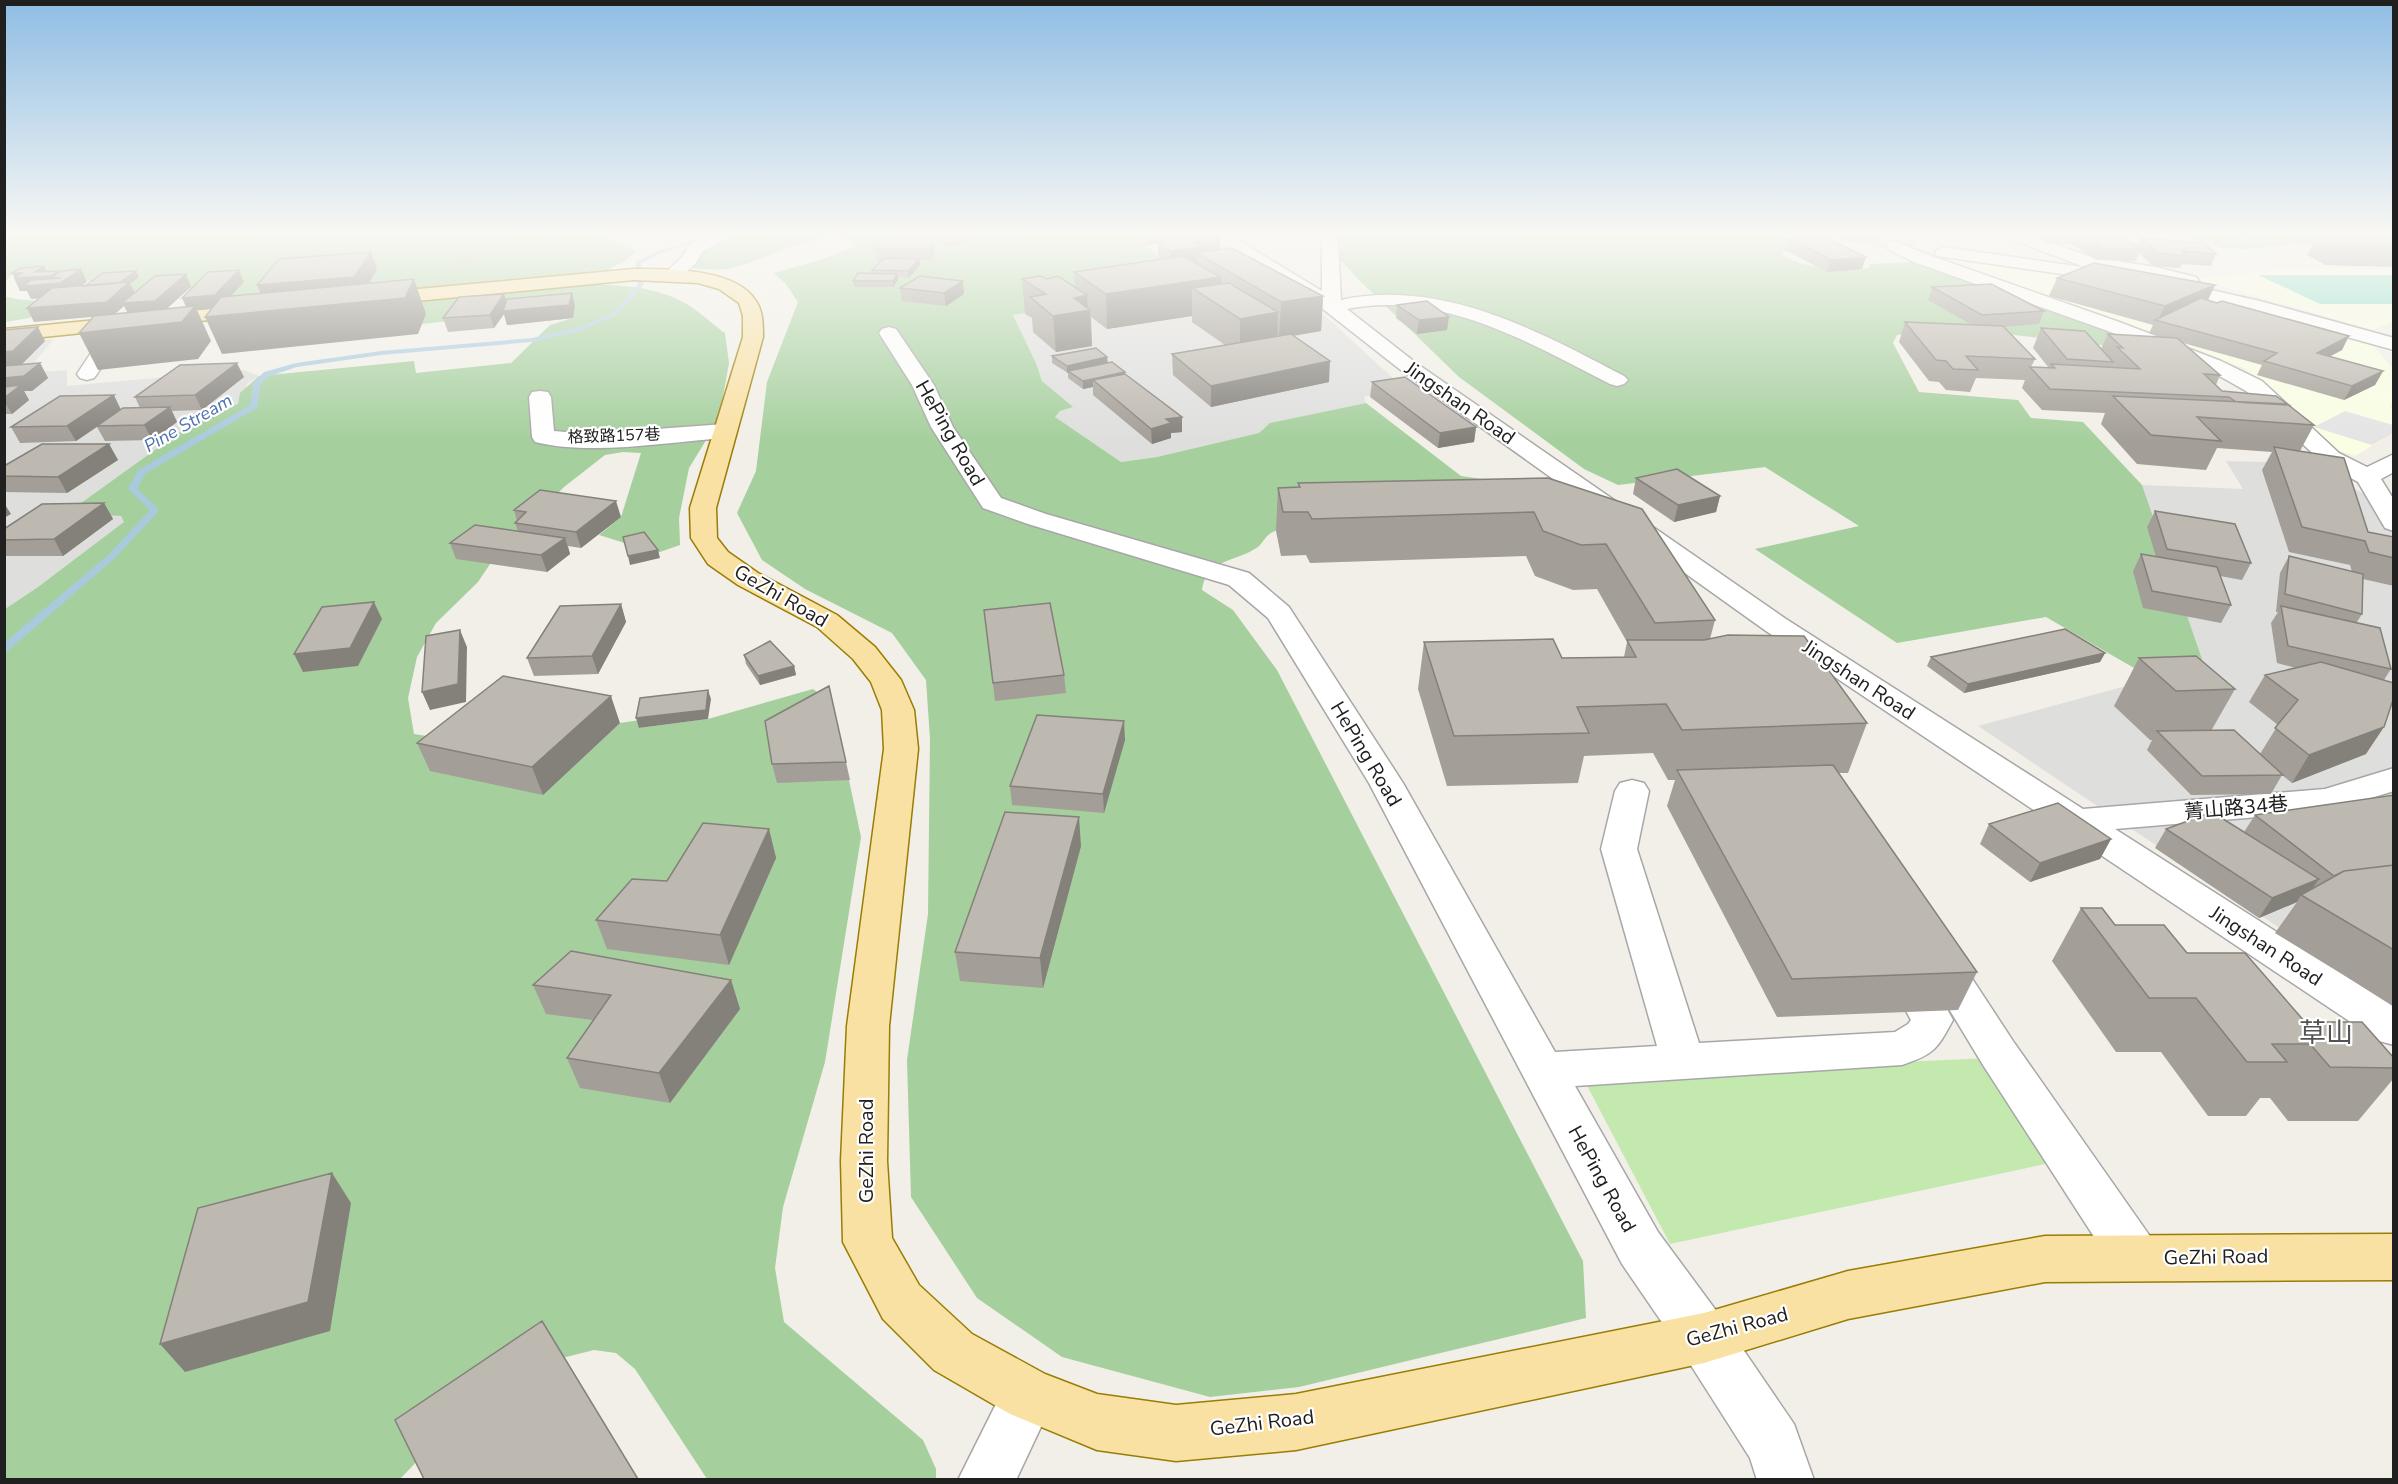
<svg xmlns="http://www.w3.org/2000/svg" width="2398" height="1484" font-family="'Nunito Sans','Noto Sans TC',sans-serif">
  <style>
    .residential { fill: #dededd }
    .education { fill: #fafee3 }
    .religious { fill: #cecece }
    .grass { fill: #c3e9af }
    .forest { fill: #a5cf9d }
    .pitch { fill: #88ddc8 }
    .parking { fill: #e4e4e4 }
    .lines { fill: none; stroke-linecap: round; stroke-linejoin: round }
    .stream { fill: #a9cadd; fill-rule: evenodd }
    .minor-casing { stroke: #a7a7a7; stroke-width: 3 }
    .major-casing { stroke: #997d04; stroke-width: 3 }
    .path { stroke: #f69373; stroke-width: 2; stroke-dasharray: 1.5 1.5; stroke-linecap: butt }
    .minor { fill: #fff; fill-rule: evenodd }
    .major { fill: #f9e1a3; fill-rule: evenodd }
    .wall { fill: #a39e97 }
    .shaded-wall { fill: #84817b }
    .building { fill: #bdb8b0; stroke: #84817b; stroke-width: 1.5 }
    .labels { text-anchor: middle; dominant-baseline: central; stroke-width: 4.5; stroke-linejoin: round; paint-order: stroke }
    .far-street-label { font-size: 16px; fill: #202020; stroke: #fff }
    .far-water-label { font-size: 18px; font-style: italic; fill: #4e71af; stroke: #fff }
    .street-label { font-size: 20px; fill: #202020; stroke: #fff }
    .near-quarter-label { font-size: 27px; fill: #535353; stroke: #fff }
  </style>
  <rect width="100%" height="100%" fill="#f1efe7"/>
  <path class="residential" d="M1220 245 1310 302 1394 379 1388 391 1364 397 1366 403 1270 423 1259 433 1157 457 1121 462 1054 417 1060 411 1072 407 1042 381 1036 363 1013 314 1150 292 1162 261 1156 253Z
    M54 339 25 373 67 370V386L244 370 259 376 248 383 238 404 205 414 79 514 121 516 125 522 38 587 5 609V345Z
    M2226 461 2309 463 2362 493 2393 500V1004L1978 726 2204 665 2180 609 2142 485 2243 489Z"/>
  <path class="education" d="M1943 256 2165 288 2370 342 2393 369V404L2389 406 2393 408V433L2355 456 2331 448 2274 389 2242 367 1940 262Z
    M2343 268 2393 271V322L2372 330 2198 279 2283 269Z"/>
  <path class="religious" d="M1906 234 1918 245 1890 249 1816 235Z"/>
  <path class="grass" d="M1991 1058 2064 1160 1670 1244 1582 1076Z"/>
  <path class="forest" d="M5 234H604V237L636 251 626 260 606 271 361 296 377 270 265 304 220 308 243 283 74 298 92 281C75 279 51 285 44 266L17 269 5 282Z
    M752 234H1136L1162 261 1150 292 1013 315 1036 363 1042 381 1073 407 1060 411 1055 417 1121 462 1157 457 1259 433 1270 423 1366 403 1461 476 1495 481 1298 530C1291 530 1281 529 1275 531 1266 534 1264 542 1258 547 1236 562 1206 559 1202 590L1233 610 1277 670 1583 1261 1586 1318 1299 1387 1210 1397 1062 1357 977 1298 911 1197 907 1060 928 914 930 739 926 680 892 633 805 589 762 560 737 513 756 471 767 382 798 302 785 283 774 273 823 259 855 246 852 240C807 230 768 262 725 269 710 271 693 268 678 267L687 256 681 254V251L715 238Z
    M1316 234H1778L1800 246 1781 253C1795 268 1849 273 1869 268L1870 264 1913 262 2140 338 2110 346 1988 332 1942 331 1897 335 1893 343 1919 392 2018 400 2031 418 2083 422 2142 485 2204 665 2153 679 2046 617 1897 643 1755 549 1859 526 1765 467 1618 485 1584 469 1459 377 1362 283Z
    M2196 234H2393L2394 244H2293L2246 249 2223 248 2195 240 2193 235Z
    M586 284C618 285 654 286 683 302 698 310 711 323 725 333L729 363 719 419 689 468 679 518 680 545 657 553 599 535 621 517 641 453 623 452 605 455 564 487 545 506 531 528 490 564 478 582 436 623 417 657 408 698 414 734 465 742 542 795 620 723 640 720 639 728 708 719 813 689 833 704 861 837 825 1062 783 1207 775 1268 784 1322 923 1440 936 1469V1479H707L635 1369 616 1353 594 1350 562 1358 422 1456 400 1479 5 1480V609L38 587 124 522 121 516 79 514 77 506 205 414 238 404 240 393 259 376 414 361 416 373 511 363 550 325 573 318 575 307 422 324 425 314 397 303Z
    M4 296 16 299 48 302 30 318 5 322Z"/>
  <path class="pitch" d="M2258 275H2393V304H2320Z"/>
  <path class="parking" d="M2345 411 2393 425V433L2372 445 2314 427Z"/>
  <g class="lines">
    <path class="stream" d="M708 235 713 236 659 254 641 264V269L636 268V262L655 252Z
      M2236 238 2329 242 2332 244 2329 246 2236 242 2220 246 2217 244Z
      M640 278 642 279 644 284 618 314 581 331 532 342 381 355 297 367 270 376 261 384 257 408 145 474 137 489 158 508V512L114 559 8 651 4 652V643L108 555 150 510 128 489 138 470 250 405 253 383 264 372 296 363 381 351 532 338 579 327 614 312 638 284 637 280Z"/>
    <g class="minor-casing">
      <path id="minor" d="M712 234H735L703 251 695 264 678 279H666L663 275 682 257 690 244Z
        M1208 234H1228L1322 291V243L1317 234H1333L1338 243 1341 300C1441 278 1538 331 1624 376L1628 380 1624 384 1617 386 1610 384C1530 343 1440 290 1347 309L1416 363 1786 619 2083 809 2325 789 2394 768V791L2328 811 2115 829 2394 1007V1045L2379 1041 1766 631 1402 371 1314 302Z
        M2003 234H2028L2091 257 2156 267 2196 277 2199 281 2193 286 2260 301 2394 338V350L2249 310 2160 289 2157 285 2160 281 2165 280 2082 266 2005 237Z
        M1895 241 1926 254 2122 323 2221 361 2262 381 2339 453 2367 467 2394 454V472L2381 479 2394 500V531L2385 528 2358 482 2323 463 2246 391 2207 369 2108 331 1914 262 1889 250 1887 246 1889 242Z
        M1943 247 2118 272 2124 273 2127 277 2124 281 2118 282 1937 256 1935 252Z
        M119 319 126 321 129 325 97 374 94 378 87 380 80 378 77 374 112 321Z
        M889 327 896 329 934 385 953 427 1001 498 1046 514 1249 573 1289 607 1403 783 1555 1052 1657 1046 1601 849 1615 791 1620 783 1632 780 1644 783 1649 791 1637 849 1699 1043 1895 1032 1908 1024 1911 1020 1906 1011 1912 1000 1927 995 1942 1000 1953 1020C1937 1049 1935 1054 1902 1065L1575 1086 1658 1232 1723 1320 1794 1424 1814 1480H1757L1750 1458 1685 1356 1622 1264 1369 783 1268 618 1229 585 1028 524 983 508 931 427 912 385 879 333 882 329Z
        M540 391 548 392 551 397 554 431 588 434 725 424 733 426 736 431 733 436 725 438C667 442 591 456 535 442L532 437 529 397 532 392Z
        M1940 946 1954 951 2013 1041 2154 1242 2161 1258 2154 1274 2136 1281 2118 1274 1983 1065 1920 961 1926 951Z
        M1029 1368 1048 1376 1056 1395 1016 1480H958L1010 1376Z"/>
    </g>
    <g class="major-casing">
      <path id="major" d="M634 269C668 269 736 268 756 301 763 311 763 325 763 337L716 508 717 538 728 552 758 573 837 615 875 647 901 680 914 710 918 749 889 1026 887 1161 892 1238 919 1285 972 1334 1045 1374 1097 1394 1176 1405 1296 1394 1704 1313 1848 1271 2045 1236 2394 1234V1280L2045 1282 1848 1319 1704 1363 1296 1450 1176 1461 1097 1450 1010 1414 934 1370 883 1319 843 1242 841 1161 847 1026 884 749 882 710 871 682 853 659 817 627 738 585 708 564 691 538 690 508 743 337V316L739 303 719 289 698 283 634 280 375 305 368 303 366 299 368 295 375 293Z
        M252 305 259 307 261 311 259 315 4 341V329Z"/>
    </g>
    <path class="path" d="M463 264 467 255 456 248 517 246 554 240 553 234"/>
    <use href="#minor" class="minor"/>
    <use href="#major" class="major"/>
  </g>
  <path class="wall" d="M638 234H676L673 237Z
    M912 234H975V238L951 247 934 243 935 251 931 260H919L920 265 909 278 898 277V280L893 287H854L853 281 872 273V270L881 261H877L875 249 918 239 912 238Z
    M1136 234H1220V250L1323 296 1321 331 1293 336 1329 382 1211 407 1173 375 1172 354 1225 345 1192 322V316L1107 329 1091 317 1092 346 1056 352 1033 332 1032 318 1025 314 1022 279H1047L1075 287 1074 272 1158 260V244L1146 245Z
    M1835 234H1879L1878 240 1850 242Z
    M2037 234H2122L2121 237 2137 247 2141 238 2216 254 2211 266 2182 264 2180 268 2153 266 2139 253 2136 261 2096 260 2071 244H2048L2036 237Z
    M2318 234H2394V267L2326 265 2307 255Z
    M1789 238 1866 257 1862 269 1827 272 1785 250Z
    M2057 278 2215 285 2208 300 2342 350 2330 356 2383 371 2375 385 2344 400 2257 375 2262 365 2183 343 2220 375 2216 385 2222 391 2289 406 2314 425 2300 451 2368 532 2394 537V586L2363 579 2362 614 2357 622 2391 669 2384 680 2366 754 2292 783 2282 775 2271 794 2191 795 2147 750 2152 740H2150L2114 706 2139 658 2235 689 2211 731 2260 754 2278 725 2249 702 2265 675 2296 668 2277 663 2271 623 2278 612H2276L2280 573 2289 556 2352 572 2350 565 2289 552 2262 470 2272 452 2217 448 2206 470 2137 464 2101 424 2105 413 2042 410 2022 388 2025 380 1976 378 1970 392 1946 390 1939 382 1929 381 1899 342 1905 322 1972 325 1928 300 1932 287 2044 311 2039 324 2003 327 2035 359 2031 367 2049 368 2033 348 2041 328 2101 349 2108 334 2161 337 2149 333 2153 325 2049 296Z
    M900 288 964 294 946 306 902 301Z
    M504 294 506 301 575 306 573 318 507 325 504 314 494 328 448 332 443 318Z
    M1397 305 1447 330 1417 334 1396 318Z
    M4 330 45 341 21 365 40 363 48 378 32 391H24L29 400 12 414H4Z
    M1052 356 1107 363 1125 372V374L1182 432 1171 433V438L1152 444 1093 395V387L1083 389 1068 378V373L1052 363Z
    M244 377 202 410 172 411 177 422 152 440 105 441 97 427 76 441 20 443 11 427 121 409 140 408 135 397Z
    M1372 382 1476 427 1474 442 1438 448 1370 397Z
    M109 444 118 460 67 493 4 492V466Z
    M1548 478 1715 620 1710 639 1867 723 1848 773H1838L1977 972 1958 1010 1777 1017 1667 806 1675 780H1668L1653 753 1584 756 1578 783 1447 786 1418 689 1424 642 1562 658 1624 657 1627 642 1597 589 1573 590 1535 576 1526 556 1310 563 1306 555 1281 556 1276 531 1278 488 1298 487V483Z
    M1636 478 1720 496 1716 512 1674 522 1633 494Z
    M104 503 113 519 63 556H4V529Z
    M514 510 621 517 581 548 568 546 570 554 547 572 456 559 450 543 518 531 515 523 517 521Z
    M2155 511 2251 563 2242 580 2220 576 2231 605 2221 623 2143 608 2133 571 2141 554 2156 557 2147 527Z
    M621 604 626 622 598 674 534 676 527 658Z
    M984 610 1064 675 1066 693 995 701Z
    M2105 653 2100 662 1964 693 1927 666 1931 657Z
    M744 655 794 666 796 675 760 685 746 664Z
    M829 686 850 780 777 783 772 764Z
    M620 723 543 795 430 771 417 743Z
    M1125 740 1104 813 1012 805 1010 786Z
    M2394 795V1006L2275 933 2297 902 2259 918 2155 848 2166 829 2244 832 2255 815Z
    M1989 824 2111 839 2100 859 2030 882 1980 844Z
    M769 829 776 858 729 965 607 949 596 920 667 881Z
    M1081 846 1043 988 960 981 955 952Z
    M2081 908 2115 925 2187 953 2305 1022 2394 1058V1078L2358 1121H2288L2270 1098H2260L2246 1116H2208L2161 1052H2116L2052 961Z
    M731 980 740 1009 670 1103 580 1088 567 1058 593 1020 546 1014 533 985Z"/>
  <path class="shaded-wall" d="M951 234H975V238L951 247 949 235Z
    M1146 234H1160V243L1158 241V244L1146 245Z
    M1195 234H1220V265L1197 253V280L1170 284V251L1172 250V236Z
    M933 239 935 251 931 260 930 248Z
    M371 252 377 270 361 296 265 304 257 285Z
    M1866 257 1862 269 1827 272 1831 260Z
    M919 259 920 265 909 278 908 271Z
    M44 266 49 276 58 271 61 278 52 277 56 283 81 269 87 282 66 296 31 299 27 291H20L14 278H15L12 273 35 272Z
    M239 270 244 282 220 308 197 310 211 341 198 359 98 370 79 333 188 311 182 298Z
    M136 271 139 277 130 284 136 295 186 274 191 287 161 314 129 316 124 306 114 315 34 322 27 308 85 295Z
    M897 274 898 280 893 287V281Z
    M1221 277V306L1192 288V316L1107 329 1106 294Z
    M414 279 426 314 418 334 222 354 205 317Z
    M963 281 964 294 946 306 944 293Z
    M2215 285 2206 304 2158 321 2165 306Z
    M572 293 575 306 573 318 507 325 504 314 494 328 490 315 504 294 508 307Z
    M1087 295 1088 311 1090 310 1092 346 1056 352 1053 316 1074 298Z
    M1323 296 1321 331 1279 338 1281 302Z
    M1278 312 1277 348 1240 355V319Z
    M1449 317 1447 330 1417 334 1419 320Z
    M38 327 45 341 21 365 4 366V352Z
    M2349 336 2342 350 2310 367 2317 353Z
    M1107 357 1108 364 1068 371V373H1067V366Z
    M1330 361 1329 382 1211 407V386Z
    M40 363 48 378 32 391H24L29 400 12 414 4 401V378Z
    M237 363 244 377 202 410 195 395Z
    M2383 371 2375 385 2344 400 2352 386Z
    M1125 372V379L1093 380V387L1083 389V381Z
    M114 395 121 410 76 441 67 426Z
    M170 407 177 422 152 440 144 425Z
    M1182 417V432L1171 433V438L1152 444 1151 429 1166 419Z
    M1476 427 1474 442 1438 448 1440 433Z
    M109 444 118 460 67 493 58 477Z
    M1720 496 1716 512 1674 522 1678 505Z
    M616 501 621 517 581 548 576 532Z
    M4 503 11 514 4 518Z
    M104 503 113 519 63 556 54 539Z
    M565 538 570 554 547 572 541 555Z
    M658 550 660 558 630 565 628 556Z
    M374 602 382 619 358 666 303 672 294 654Z
    M621 604 626 622 598 674 592 656Z
    M460 630 467 647 466 702 430 710 422 692Z
    M2105 653 2100 662 1964 693 1968 684Z
    M794 666 796 675 760 685 758 676Z
    M708 690 711 699 708 719 639 728 636 718Z
    M611 696 620 723 543 795 532 767Z
    M1124 721 1125 740 1104 813 1103 794Z
    M2384 727 2366 754 2292 783 2309 755Z
    M1079 817 1081 846 1043 988 1040 958Z
    M769 829 776 858 729 965 720 935Z
    M2111 839 2100 859 2030 882 2040 863Z
    M2319 879 2306 898 2301 895 2297 902 2259 918 2272 898Z
    M731 980 740 1009 670 1103 659 1073Z
    M332 1173 351 1203 330 1331 185 1372 160 1344Z"/>
  <path class="building" d="M1171 234H1195L1172 236Z
    M1849 234H1879L1852 236Z
    M2045 234H2067L2073 238H2051Z
    M2079 234H2117L2141 249 2101 248Z
    M1822 236 1866 257 1831 260 1789 238Z
    M1188 238 1200 247 1170 251 1158 241Z
    M2141 238 2204 243 2216 254 2182 251 2186 256 2158 253Z
    M933 239 930 248 875 249 880 240Z
    M1232 248 1323 296 1281 302 1197 253Z
    M371 252 354 277 257 285 279 259Z
    M1183 256 1221 277 1106 294 1074 272Z
    M884 258 919 259 908 271 872 270Z
    M2094 263 2215 285 2165 306 2057 278Z
    M44 266 35 272 58 271 51 276 14 278 22 273H12L21 268Z
    M81 269 60 283 24 286 31 280 61 278 52 277 61 271Z
    M239 270 215 295 182 298 208 272Z
    M136 271 119 283 85 286 103 273Z
    M858 273 897 274 893 281H853Z
    M186 274 155 301 122 303 155 276Z
    M920 276 963 281 944 293 900 288Z
    M1040 276 1047 279 1058 276 1087 295 1074 298 1090 310 1053 316 1030 297 1046 294 1022 279Z
    M414 279 405 298 205 317 221 297Z
    M129 282 107 302 27 308 52 288Z
    M1229 283 1278 312 1240 319 1192 288Z
    M1991 284 2044 311 1982 315 1932 287Z
    M572 293 569 305 503 311 507 299Z
    M504 294 490 315 443 318 459 297Z
    M2201 298 2217 303 2222 301 2349 336 2317 353 2383 371 2352 386 2264 361 2277 353 2155 320Z
    M1427 301 1449 317 1419 320 1397 305Z
    M195 306 182 322 79 333 94 316Z
    M1905 322 2003 326 2035 359 1966 356 1978 370 1953 369 1946 361 1936 360Z
    M38 327 13 351 4 352V330Z
    M2041 328 2085 331 2113 362 2067 359Z
    M1291 334 1330 361 1211 386 1172 354Z
    M2108 334 2177 338 2220 375 2204 374 2222 391 2276 396 2289 405 2236 402 2229 397 2050 389 2030 367 2055 368 2051 364 2140 369 2117 347 2123 348Z
    M1096 348 1107 357 1067 366 1052 356Z
    M1112 362 1125 372 1083 381 1068 371Z
    M40 363 24 376 4 378V366Z
    M237 363 195 395 135 397 180 365Z
    M1125 374 1182 417 1166 419 1171 423 1151 429 1093 380Z
    M1405 377 1476 427 1440 433 1372 382Z
    M21 385 4 398V387Z
    M114 395 67 426 11 427 60 396Z
    M2113 396 2287 404 2314 425 2197 417 2221 441 2151 435Z
    M170 407 144 425 97 426 123 408Z
    M42 444H109L58 477 4 476V466Z
    M2274 447 2344 458 2368 532 2394 537V558L2369 552 2365 541 2302 527Z
    M1677 469 1720 496 1678 505 1636 478Z
    M1548 478 1642 509 1715 620 1655 623 1606 544 1581 545 1543 531 1534 512 1312 519 1308 512H1283L1278 488 1300 487 1298 483Z
    M540 490 616 501 576 532 515 523 526 512 514 510Z
    M104 503 54 539 4 540V529L42 504Z
    M2155 511 2235 524 2251 563 2167 549Z
    M475 525 565 538 541 555 450 543Z
    M644 532 658 550 628 556 623 537Z
    M2141 554 2217 567 2231 605 2152 591Z
    M2289 556 2363 574 2362 614 2285 594Z
    M374 602 350 648 294 654 322 607Z
    M1050 603 1064 675 993 683 984 610Z
    M621 604 592 656 527 658 560 606Z
    M2281 606 2380 628 2391 669 2288 646Z
    M2065 629 2105 653 1968 684 1931 657Z
    M460 630 458 684 422 692 426 636Z
    M1728 635 1804 636 1867 723 1682 730 1666 704 1577 707 1589 733 1454 736 1424 642 1553 639 1562 658 1636 657 1627 640H1704Z
    M770 641 794 666 758 676 744 655Z
    M2196 656 2235 689 2176 691 2139 658Z
    M2321 662 2394 683V697L2384 727 2309 755 2275 728 2298 700 2265 675Z
    M503 676 611 696 532 767 417 743Z
    M829 686 846 762 772 764 765 721Z
    M708 690 706 710 636 718 640 698Z
    M1037 715 1124 721 1103 794 1010 786Z
    M2234 730 2283 775 2202 776 2157 731Z
    M1833 765 1977 972 1792 979 1677 770Z
    M2394 795V865L2344 871 2334 876 2255 815Z
    M2058 803 2111 839 2040 863 1989 824Z
    M1005 812 1079 817 1040 958 955 952Z
    M2212 812 2319 879 2272 898 2166 829Z
    M703 823 769 829 720 935 596 920 632 879 667 881Z
    M2394 865V950L2301 895 2344 871Z
    M2081 908H2102L2115 925H2164L2187 953H2245L2305 1022H2362L2394 1058V1068L2330 1067 2310 1044H2272L2287 1062H2247L2196 998H2149Z
    M571 951 731 980 659 1073 567 1058 611 995 533 985Z
    M332 1173 308 1302 160 1344 198 1208Z
    M542 1321 638 1479H424L395 1420Z"/>
  <linearGradient id="sky" x2="0" y2="1"><stop stop-color="#8fbde4"/><stop offset="0.53" stop-color="#f9f8f4"/><stop offset="1" stop-color="#f9f8f4" stop-opacity="0"/></linearGradient>
  <rect width="2398" height="442" fill="url(#sky)"/>
  <g class="labels">
    <g class="far-street-label">
      <text transform="translate(614 436) rotate(-2)">格致路157巷</text>
    </g>
    <g class="far-water-label">
      <text transform="translate(188 423) rotate(-30)">Pine Stream</text>
    </g>
    <g class="street-label">
      <text transform="translate(1460 403) rotate(35)">Jingshan Road</text>
      <text transform="translate(950 433) rotate(60)">HePing Road</text>
      <text transform="translate(781 596) rotate(30)">GeZhi Road</text>
      <text transform="translate(1859 680) rotate(33)">Jingshan Road</text>
      <text transform="translate(1366 754) rotate(59)">HePing Road</text>
      <text transform="translate(2236 808) rotate(-5)">菁山路34巷</text>
      <text transform="translate(2266 946) rotate(33)">Jingshan Road</text>
      <text transform="translate(866 1151) rotate(-90)">GeZhi Road</text>
      <text transform="translate(1602 1179) rotate(61)">HePing Road</text>
      <text transform="translate(2216 1257) rotate(-1)">GeZhi Road</text>
      <text transform="translate(1737 1327) rotate(-15)">GeZhi Road</text>
      <text transform="translate(1262 1423) rotate(-7)">GeZhi Road</text>
    </g>
    <g class="near-quarter-label">
      <text x="2326" y="1033">草山</text>
    </g>
  </g>
  <rect width="2398" height="1484" fill="none" stroke="#202020" stroke-width="12"/>
</svg>
